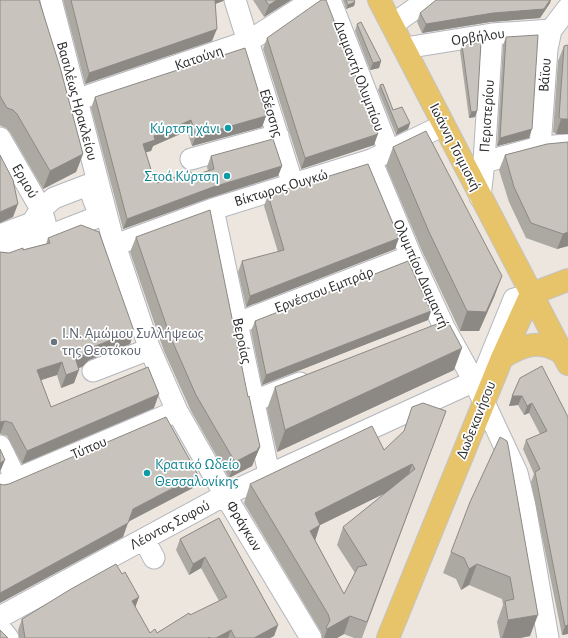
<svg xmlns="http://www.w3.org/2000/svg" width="568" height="638" font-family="'Alegreya Sans',sans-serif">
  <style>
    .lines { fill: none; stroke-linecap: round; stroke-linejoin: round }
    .minor-casing { stroke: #b3b6be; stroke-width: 23 }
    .major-casing { stroke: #c4c4c4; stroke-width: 24 }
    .minor { stroke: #fff; stroke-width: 21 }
    .major { stroke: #e7c46a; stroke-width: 22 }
    .wall { fill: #aca9a3; fill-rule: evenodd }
    .shaded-wall { fill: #8c8984 }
    .building { fill: #c8c4bd; stroke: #8c8984; fill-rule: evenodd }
    .culture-dot { fill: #0f9aa8; stroke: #fff; stroke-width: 1.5 }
    .worship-dot { fill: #6b7280; stroke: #fff; stroke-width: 1.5 }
    .labels { text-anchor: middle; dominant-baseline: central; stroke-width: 3.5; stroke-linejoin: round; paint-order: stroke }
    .street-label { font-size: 15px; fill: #2c2c2c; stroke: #fff }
    .culture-label { font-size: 15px; fill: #0d838f; stroke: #fff; text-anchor: end }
    .worship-label { font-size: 15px; fill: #5b616d; stroke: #fff; text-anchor: start }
  </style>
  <rect width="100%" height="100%" fill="#ece6df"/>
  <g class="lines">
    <g class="minor-casing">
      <path id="minor" d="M51 0 112 236 149 347 177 411 225 495 311 638
        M235 0 293 185
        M330 0 389 151
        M392 25 427 0
        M405 48 492 34 551 30
        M76 100 249 41 313 0
        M0 138 41 209 45 222
        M540 147 547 49 551 30 568 8
        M191 159 278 135
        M371 160 411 256 444 327 474 381 517 473 525 506 548 638
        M484 162 540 147 568 145
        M480 197 484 162 492 34
        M213 209 269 474
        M0 235 32 223 41 209 54 198 88 185 100 216 0 255
        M115 245 213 209 371 160 444 125
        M238 323 411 256
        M93 371 142 352 149 347
        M254 401 300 383
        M0 446 16 479
        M0 486 177 411
        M144 539 154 558
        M0 617 225 495 479 379 484 373 514 299 531 294
        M0 628 8 638"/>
    </g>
    <g class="major-casing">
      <path id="major" d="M379 0 568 364
        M531 294 568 280
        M502 358C522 345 541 338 563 354
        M388 638 502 358 531 294"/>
    </g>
    <use href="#minor" class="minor"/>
    <use href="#major" class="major"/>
  </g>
  <path class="wall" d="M0 0 83 154 76 172 43 189 10 132 6 128 1 126 0 125Z
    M63 0H224L223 1 215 4 212 41 85 84Z
    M253 0H291L264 17Z
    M343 0H354L355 2 354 6 346 9Z
    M550 3 540 18 490 22 422 33 417 22 420 13Z
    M357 24 381 61 379 68 370 70 355 31Z
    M506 37 529 138 497 146 503 45Z
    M267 38 374 145 301 169 263 49Z
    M462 45 477 111 475 117 469 118 460 51Z
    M568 45V134H556L553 132 558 61 564 46Z
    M380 85 393 110 410 123 408 129 396 135 378 90Z
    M95 97 266 116 262 127 192 146 187 131 153 146 151 151 146 152 153 176 157 183 192 176 208 171 207 167 211 156 282 166 278 176 209 198 123 229 91 108Z
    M547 144 568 246 557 249 526 238 509 202 499 170 505 155Z
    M393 147 495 295 479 331H460L422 251 386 166Z
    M268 195 395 249 246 307 238 272 242 261 278 252 264 206Z
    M136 237 248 397 260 447 252 466 229 478 191 411 164 351 130 252Z
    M48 238 134 331 130 344 89 360 82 367 78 368 74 383 61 388 57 375 41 380 51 407 154 408 22 464 7 436 0 434V252L9 253 46 244Z
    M431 311 428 320 262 385 251 331 255 321Z
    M454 370 277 452 267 409 275 387Z
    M520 378 568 417V634L562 635 531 482 534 474 523 449 526 440 540 434 529 413 524 415 518 405 509 406Z
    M446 411 362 638H354L344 634 337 638H322L321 632 244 503 250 484 384 450ZM387 492 343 527 337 545 355 573 344 594 315 540 320 525Z
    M500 437 530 636 520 638H500L497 622 503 605 502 599 469 585 461 590 456 579 443 573 451 552Z
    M219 518 278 625 274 636 270 638H19L18 630 22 619 122 574 139 597 135 607 150 633H157L219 601 201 568 189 575 176 550 180 539Z"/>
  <path class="shaded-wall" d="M213 0H224L223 1 210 6Z
    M277 0H291L264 17 269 5Z
    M550 0H551L550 3 540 18 490 22 422 33 426 24Z
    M355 2 354 6 346 9 348 5Z
    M217 29 212 41 85 84 89 73Z
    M381 61 379 68 370 70 373 63Z
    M477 111 475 117 469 118 471 112Z
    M266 116 262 127 192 146 196 136Z
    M561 119H568V134H556Z
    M191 120 187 131 153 146 151 151 139 154 143 144 154 136Z
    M410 123 408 129 396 135 398 129Z
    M532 129 529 138 497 146 500 138Z
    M378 134 374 145 301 169 305 158Z
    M83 154 76 172 43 189 50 171Z
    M282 166 278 176 209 198 123 229 127 219 213 187Z
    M18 204 13 217 0 223V212Z
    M568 232V246L557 249 563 234Z
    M399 238 395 249 246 307 250 296Z
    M502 276 495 295 479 331H460L467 311Z
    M431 311 428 320 262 385 266 375Z
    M134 331 130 344 89 360 82 367 70 371 75 357 93 347Z
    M462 348 454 370 277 452 285 430Z
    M62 362 57 375 32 383 37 370Z
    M79 370 74 383 61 388 66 375Z
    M159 394 154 408 22 464 27 451Z
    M512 396H522L518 405 509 406Z
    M532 403 529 413 524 415 527 406Z
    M5 421 0 434V422Z
    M260 447 252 466 229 478 235 462Z
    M5 460 0 472V463Z
    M412 464 406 483 308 531 315 513Z
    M198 475 193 488 128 522 133 509Z
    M128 523 123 537 0 603V593Z
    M320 525 314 544 310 531Z
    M205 557 201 568 189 575 193 564Z
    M477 564 469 585 461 590 469 569Z
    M139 597 135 608 132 601Z
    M538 615 530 636 520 638H502L508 620Z
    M350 616 344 634 337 638H324L327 629Z
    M278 625 274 636 270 638H254Z
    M568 625V634L562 635 565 626Z
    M231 630 228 638H216Z"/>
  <path class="building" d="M0 0H39L60 67 83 154 50 171 17 114 13 110 7 108 0 96Z
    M71 0H215L217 29 89 73Z
    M265 0H277L269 5Z
    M321 0H326L378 134 305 158 267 38Z
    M346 0H354L355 2 348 5Z
    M436 0H550L544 9 493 13 426 24 420 13Z
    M361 22 381 61 373 63 357 24Z
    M538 35 532 129 500 138 506 37Z
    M481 42 477 111 471 112 462 45Z
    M568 45V119H561L559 117 564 46Z
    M245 48 266 116 196 136 191 120 154 136 155 140 143 144 153 176 155 175 157 183 191 172 192 176 214 169 211 156 273 139 282 166 213 187 127 219 95 97Z
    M383 84 393 110 402 107 410 123 398 129 380 85Z
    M426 131 502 276 486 312 467 311 429 232 393 147Z
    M568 142V232L563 234 531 223 514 187 505 155 547 144Z
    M0 155 13 180 18 204 0 212Z
    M368 164 399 238 250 296 242 261 284 250 268 195Z
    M210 210 248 397 249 396 260 447 258 448V450L235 462 196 395 170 336 136 237Z
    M81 225 99 232 134 331 93 347 87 354 75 357 79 370 66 375 62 362 37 370 51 407 148 367 159 394 27 451 12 423 5 421 0 422V252L9 253 23 248V250L50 243 48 238Z
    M408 261 431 311 266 375 255 321Z
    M447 320 462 348 285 430 275 387Z
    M542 366 568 417V625L565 626 535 472 540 469 526 440 547 431 532 403 527 406 522 396H512L520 378Z
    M423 403 446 411 367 622 350 616 327 629 326 628 330 620 328 614 250 484 372 426 384 450 404 431 412 407ZM412 464 415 469 343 527 367 565 358 567 344 594 310 531 320 525 315 513Z
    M166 417 198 475 133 509 128 523 0 593V484L3 485 9 484Z
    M500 437 507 441 508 445 538 615 508 620 505 601 514 599 510 577 477 564 469 569 464 558 451 552 470 502Z
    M0 449 5 460 0 463Z
    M219 518 278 625 254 638H235L231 630 216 638H210L209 637 208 638H25L22 619 71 589 116 564 122 574 125 572 139 597 132 601 150 633 155 629 157 633 189 613 190 615 227 597 205 557 193 564 180 539Z
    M0 630 8 638H0Z"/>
  <g class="culture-dot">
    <circle cx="228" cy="128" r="4"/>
    <circle cx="227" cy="176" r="4"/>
    <circle cx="147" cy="473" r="4"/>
  </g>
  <circle class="worship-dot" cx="54" cy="342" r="4"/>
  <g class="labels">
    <g class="street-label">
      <text transform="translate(478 37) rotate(-8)">Ορβήλου</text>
      <text transform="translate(199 58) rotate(-19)">Κατούνη</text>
      <text transform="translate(545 75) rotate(-86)">Βάϊου</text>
      <text transform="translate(359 76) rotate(69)">Διαμαντή Ολυμπίου</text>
      <text transform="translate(77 101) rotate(75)">Βασιλέως Ηρακλείου</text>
      <text transform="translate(271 113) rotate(73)">Εδέσσης</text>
      <text transform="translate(487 116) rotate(-86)">Περιστερίου</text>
      <text transform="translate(455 147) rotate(63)">Ιωάννη Τσιμισκή</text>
      <text transform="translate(25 181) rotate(60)">Ερμού</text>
      <text transform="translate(281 188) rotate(-17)">Βίκτωρος Ουγκώ</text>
      <text transform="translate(421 274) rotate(66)">Ολυμπίου Διαμαντή</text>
      <text transform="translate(324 290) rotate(-21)">Ερνέστου Εμπράρ</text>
      <text transform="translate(242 341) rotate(78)">Βεροίας</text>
      <text transform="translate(476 420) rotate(-68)">Δωδεκανήσου</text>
      <text transform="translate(89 448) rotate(-23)">Τύπου</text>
      <text transform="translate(170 525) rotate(-28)">Λέοντος Σοφού</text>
      <text transform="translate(244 526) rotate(59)">Φράγκων</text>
    </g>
    <g class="culture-label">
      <text x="220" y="128">Κύρτση χάνι</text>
      <text x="219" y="176">Στοά Κύρτση</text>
      <text x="155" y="464" text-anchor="start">Κρατικό Ωδείο<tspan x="155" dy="17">Θεσσαλονίκης</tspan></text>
    </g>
    <g class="worship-label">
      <text x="62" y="333">I.N. Αμώμου Συλλήψεως<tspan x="62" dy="17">της Θεοτόκου</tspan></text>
    </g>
  </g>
</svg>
